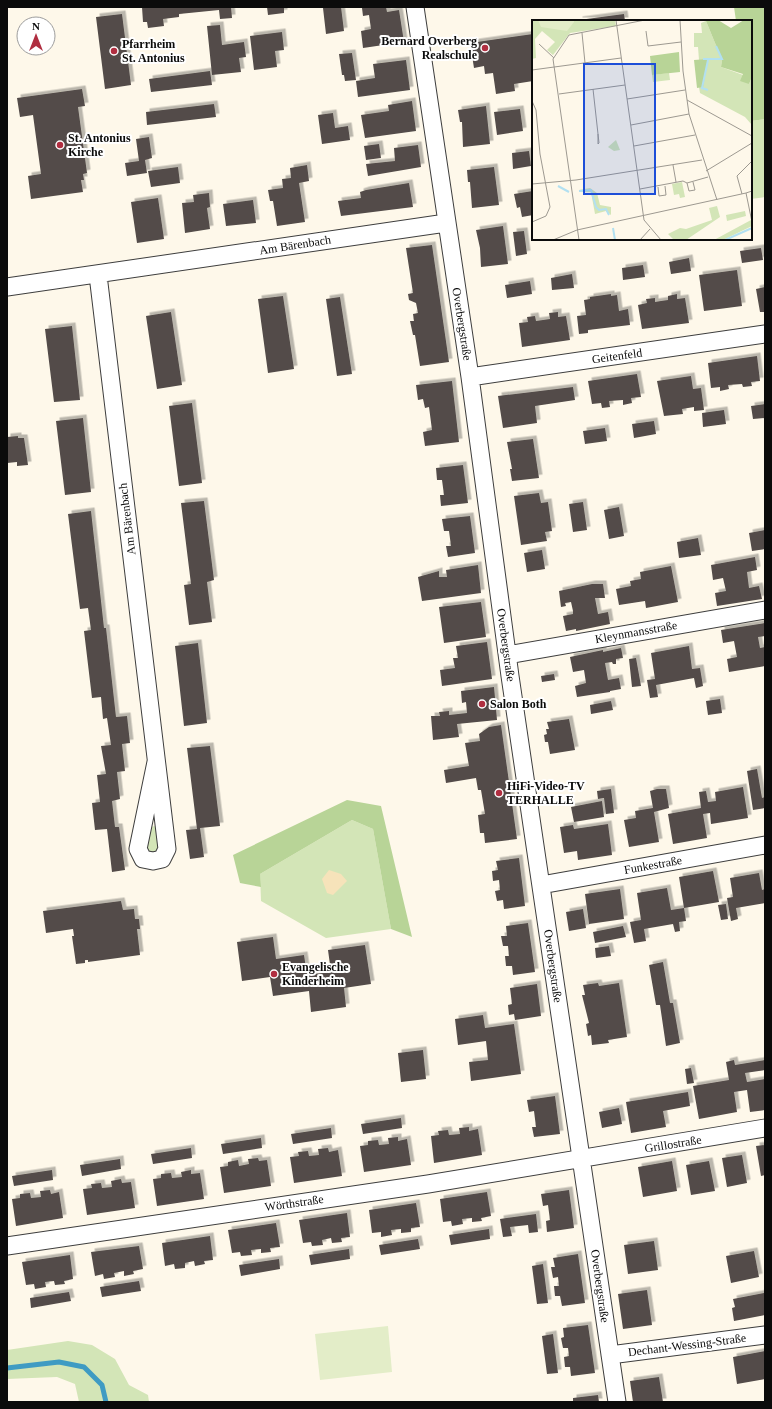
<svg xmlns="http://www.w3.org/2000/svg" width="772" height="1409" font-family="'Times New Roman',serif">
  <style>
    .green { fill: #d3e5b7 }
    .forest { fill: #b8d497 }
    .sand { fill: #f6e3ba }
    .pitch { fill: #e3edc8 }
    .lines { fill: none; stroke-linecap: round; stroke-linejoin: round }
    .stream { stroke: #3f9bc3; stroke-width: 5 }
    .building { fill: #524b48; filter: url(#shadow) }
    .minor-casing { stroke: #3e3e3e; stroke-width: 19 }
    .minor { stroke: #fff; stroke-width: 17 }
    .poi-dot { fill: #b02e40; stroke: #fff; stroke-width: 1.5 }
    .labels { text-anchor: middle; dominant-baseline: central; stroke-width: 4; stroke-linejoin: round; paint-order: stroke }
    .poi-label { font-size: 12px; font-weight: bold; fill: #0b0b0b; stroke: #fff; text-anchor: start }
    .street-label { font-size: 12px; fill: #0b0b0b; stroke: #fff }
    .inset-river { fill: none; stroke: #b2e0f1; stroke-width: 2 }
    .inset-road { fill: none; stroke: #9d9991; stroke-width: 1 }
    .view { fill: #1d4ed8; fill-opacity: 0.15; stroke: #1d4ed8; stroke-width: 2 }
    .inset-edge { fill: none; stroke: #0b0b0b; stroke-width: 2 }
  </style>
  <defs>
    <filter id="shadow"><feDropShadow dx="3.5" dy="-3.5" stdDeviation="0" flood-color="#0004"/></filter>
  </defs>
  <rect width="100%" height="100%" fill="#fef8ea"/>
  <path class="green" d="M765 119V197L751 199V121Z
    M352 820 373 829 391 929 326 938 261 901 260 874Z
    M156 826 160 848 158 854 145 852 149 827Z
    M68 1341 92 1345 115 1359 129 1385 148 1395 149 1402H79L75 1384 57 1377 7 1379V1350Z"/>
  <path class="forest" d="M734 7H765V119L751 121V21H736Z
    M347 800 381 806 412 937 391 929 373 829 352 820 260 874 261 887 240 883 233 855Z"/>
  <path class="sand" d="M329 870 341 874 347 881 333 895 327 893 322 879Z"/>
  <path class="pitch" d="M388 1326 392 1372 320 1380 315 1334Z"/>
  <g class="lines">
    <path class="stream" d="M7 1368 59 1362 84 1367 102 1385 106 1402"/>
  </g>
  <path class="building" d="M142 7H231L232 18 220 19 219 10 179 14V17L163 19 164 26 148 28 147 22H143Z
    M267 7H284V13L268 15Z
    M341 7 344 31 326 34 323 8Z
    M372 7H386L387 12 399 10 404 42 363 48 361 31 371 29 369 15 363 16 362 8Z
    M122 14 131 85 105 89 96 17Z
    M624 14 625 21H579V20Z
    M220 25 222 45 244 42 246 57 239 58 241 72 212 75 207 26Z
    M282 32 284 50 275 51 277 67 254 70 250 36Z
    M533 34V81L514 84 515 91 496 94 493 73 485 74 484 66 474 68 470 43Z
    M352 53 356 80 345 81 344 75H342L339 54Z
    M406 60 410 90 358 97 356 81 375 78 373 64Z
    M210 71 212 85 151 92 149 79Z
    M82 89 85 106 78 107 87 173 83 174 84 180H81L83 192 31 199 28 176 41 174 33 115 20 117 17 98Z
    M412 101 416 131 365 138 361 115 389 111 388 105Z
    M214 104 216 117 147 125 146 112Z
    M486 106 490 144 463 147 462 122H460L458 110Z
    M520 109 523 131 497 135 494 112Z
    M333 113 335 128 348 126 350 140 322 144 318 115Z
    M149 137 152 158 145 160 147 173 127 176 125 163 139 161 136 139Z
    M379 144 381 158 366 160 364 146Z
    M418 145 421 167 368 176 366 164 395 161 394 148Z
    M529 151 531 166 513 169 512 153Z
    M307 165 309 181 299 183 305 222 277 226 273 201H270L268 190 283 188 282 179 291 178 290 168Z
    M178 167 180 183 151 187 148 171Z
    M494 167 499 205 472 208 470 182H468L467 170Z
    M409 183 413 207 341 216 338 201 361 198 360 192 366 190Z
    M533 191V215L522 217 520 207 517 208 514 194Z
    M209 193 210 207 207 208 210 229 185 233 182 203 194 202 193 195Z
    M158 198 164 239 137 243 131 202Z
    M253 200 256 223 226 226 223 204Z
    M503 226 508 264 481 267 480 248 476 230Z
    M524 231 527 254 516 256 513 232Z
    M432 245 449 362 420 366 415 335H413L410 321H414L413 314 418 313 416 303 409 300 408 294 413 293 406 248Z
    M761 248 763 260 742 263 740 251Z
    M689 258 691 271 671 274 669 262Z
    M643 265 645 277 623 280 622 268Z
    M737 270 742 306 704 311 699 275Z
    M572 274 574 288 552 290 551 278Z
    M530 281 532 294 507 298 505 285Z
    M765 287V312H760L756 289Z
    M611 294V296L617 295 619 311 628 309 630 325 588 330V333L579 334 577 316 586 315 584 300 590 299V297Z
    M677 294V299L685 298 689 323 642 329 638 305 647 303 646 299 655 298V302L661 301 668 300V296Z
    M283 296 294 369 268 373 258 299Z
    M340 297 352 374 337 376 326 299Z
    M171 312 182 385 157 389 146 316Z
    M558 312V317L566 316 570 340 522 347 519 323 528 322 527 317 535 316 536 321 550 319 549 313Z
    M72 326 80 400 54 402 45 329Z
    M757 356 760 381 751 382 752 386 743 387 742 384 728 385 729 389 720 391V387L711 388 708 363Z
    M637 374 641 397 631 398 632 403 623 405V400L609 401 610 407 602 408 601 403 592 404 588 381Z
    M691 376 693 389 701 388 704 410 694 411V407L682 409 683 414 664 416 657 381Z
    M452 381 459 442 425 446 423 432 432 430 429 407 425 408 423 399 418 400 416 385Z
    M573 387 575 400 535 406 537 423 503 428 498 396Z
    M192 403 202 483 179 486 169 406Z
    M765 404V418L753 419 751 406Z
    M724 410 726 424 703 427 702 413Z
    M83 418 91 492 65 495 56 421Z
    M654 421 656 434 634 438 632 424Z
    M605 428 607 441 585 444 583 431Z
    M18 436V438H24L28 465 17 466V462L7 463V437Z
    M533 439 539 478 512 481 510 469H512L507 442Z
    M463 465 468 503 441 506 440 495H444L442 480H437L436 468Z
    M539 493 541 503 548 502 552 531 545 532 547 541 521 545 514 496Z
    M204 501 214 580 207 582 212 622 189 625 184 585 191 584 181 503Z
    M583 502 587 530 573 532 569 504Z
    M619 507 624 536 609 539 604 510Z
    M91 511 104 628H106L116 717 127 716 130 743 122 744 125 771 117 772 120 799 112 801 115 827H119L125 870 112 872 107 829 95 830 92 803 100 802 97 775 106 774 101 746 111 745 107 718 103 719 101 697 92 698 84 631 91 630 88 608 80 609 68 514Z
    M470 516 475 553 448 557 446 546H451L449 531H444L442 519Z
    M765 530V549L752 551 749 533Z
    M698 538 701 555 679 558 677 542Z
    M542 550 545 569 527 572 524 553Z
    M755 557 757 570 747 572 749 588 759 586 762 599 717 606 715 593 726 591 723 578 713 580 711 565Z
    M478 565 481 593 422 601 418 577 439 571V577H447L446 570Z
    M671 566 678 602 646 608 645 601 619 605 616 589 631 586 630 581 641 579 640 572Z
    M592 584H603L605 598H595L598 614 608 612 610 624 576 631V629L566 631 563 616 573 614V611L571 602 565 603 566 606 561 607 559 591Z
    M481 602 486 637 444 643 439 607Z
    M765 623V636L758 637 760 648 765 647V666L729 672 727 659 737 657 734 641 723 643 721 630Z
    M487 642 492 679 442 686 440 670 455 668 453 658H458L456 646Z
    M198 643 207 723 184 726 175 646Z
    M689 646 692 669 700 668 703 686 696 688 694 678 656 685 658 697 650 698 647 680 655 679 651 653Z
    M621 648 623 658 616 659V664H613L612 662 605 663 608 680 619 678 621 689 610 691V692L577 697 575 686 586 683 584 670 573 672 570 657 603 650V652Z
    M636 658 641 686 632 687 629 659Z
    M554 674 555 680 542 682 541 676Z
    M494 687 497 720 457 724 459 737 433 740 431 716H440L439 712 449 711V715L467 713 466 702 462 703 461 691Z
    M720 699 722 713 708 715 706 701Z
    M611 701 613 710 591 714 590 705Z
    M569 719 575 750 550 754 548 742H545L544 735 547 734 546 729H549L547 722Z
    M501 725 517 839 485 843 484 833H480L478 815 485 814 481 790H478L476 778 446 783 444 770 469 766 465 743 480 741 479 734 489 727Z
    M210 746 220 826 200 828 204 857 190 859 186 830 197 829 187 748Z
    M757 769 762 798 765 797V808L753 810 747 771Z
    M743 787 748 818 711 824 710 813 703 814 707 838 673 844 668 814 701 808 699 792 706 791 708 802 716 801 715 792Z
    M611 789 614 813 606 814 604 798 598 799 597 791Z
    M657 789H666L669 808 654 812 659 842 629 847 624 820 636 818 635 811 653 808 650 791Z
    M602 801 604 817 574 822 571 807Z
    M608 824 612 855 578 860 577 851 564 853 560 827 573 825 574 829Z
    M519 858 525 906 504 909 503 900 497 901 495 891 500 890 499 880 493 881 492 871 498 870 496 861Z
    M713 871 719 902 684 908 679 877Z
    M759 873 762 890 765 889V903L736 908 738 919 731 921 727 898 733 897 730 878Z
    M667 888 671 910 684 908 686 921 679 922 680 931 675 932 673 924 644 929 646 941 634 943 630 922 641 920 637 893Z
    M620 889 624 919 589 924 585 894Z
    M121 901 123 910 134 909 135 919H139L140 929H137L140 955 88 962V960H85V963L76 964 72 936H74L73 929 46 933 43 911Z
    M726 904 728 919 721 920 718 905Z
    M583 909 586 928 569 931 566 912Z
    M528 923 535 972 513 975 512 966H506L505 956H509L508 946H503L501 936H507L506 926Z
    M623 926 626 937 595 943 593 932Z
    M273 937 276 959 304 955 307 975 331 972 328 950 365 945 371 984 344 988 346 1007 311 1012 309 991 273 996 270 977 242 981 237 942Z
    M609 946 611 956 596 958 595 948Z
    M663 962 670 1003H673L680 1043 666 1046 660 1005H656L649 965Z
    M598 983 599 986 619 983 627 1037 608 1040 609 1043 592 1045 591 1035 588 1036 586 1024 589 1023 582 995H585L583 985Z
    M537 984 541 1016 515 1020 514 1014 509 1015 508 1005 512 1004 510 988Z
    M483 1015 485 1028 514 1024 521 1074 471 1081 469 1062 488 1060 486 1041 458 1045 455 1019Z
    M423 1050 426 1079 401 1082 398 1053Z
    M734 1060 735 1065 765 1060V1070L745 1073 747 1082 765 1079V1110L750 1112 747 1090 734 1092 737 1112 699 1119 693 1086 729 1080 726 1062Z
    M691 1068 694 1083 687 1084 685 1069Z
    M688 1092 690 1106 663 1111 666 1127 631 1133 626 1102Z
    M555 1096 560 1134 534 1137 532 1127H536L534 1111 529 1112 527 1100Z
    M619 1108 622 1124 602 1128 599 1112Z
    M401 1118 402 1128 363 1134 361 1124Z
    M469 1127V1131L478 1129 482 1155 434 1163 431 1136 439 1135 438 1131 448 1130 449 1135 460 1134 459 1128Z
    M331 1128 332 1138 293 1144 291 1134Z
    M398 1137V1141L407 1139 411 1165 364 1172 360 1146 368 1145V1141L378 1140 379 1145 389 1144 388 1138Z
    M261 1138 262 1148 223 1154 221 1144Z
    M765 1145V1175L761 1176 756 1146Z
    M191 1148 192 1158 153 1164 151 1154Z
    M328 1148 329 1152 338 1150 342 1176 294 1183 290 1157 299 1156 298 1152 308 1151 309 1156 319 1155 318 1149Z
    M742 1155 747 1183 727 1187 722 1158Z
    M258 1158 259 1161 267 1160 271 1186 224 1193 220 1167 228 1166V1162L238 1160 239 1166 249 1164 248 1159Z
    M120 1159 121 1169 82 1176 80 1165Z
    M672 1161 677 1191 643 1197 638 1167Z
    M709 1161 715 1191 691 1195 686 1165Z
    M52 1170 53 1180 14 1186 12 1176Z
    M191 1170V1174L200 1173 204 1199 157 1206 153 1179 161 1178V1174L171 1173 172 1178 182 1177 181 1172Z
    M121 1179 122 1183 131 1182 135 1208 87 1215 83 1189 92 1188 91 1184 101 1183 102 1188 112 1187 111 1181Z
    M50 1190 51 1194 59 1192 63 1218 16 1226 12 1199 20 1198V1194L30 1193 31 1198 41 1197 40 1191Z
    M569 1190 574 1228 547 1232 546 1221 550 1220 548 1205 543 1206 541 1194Z
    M487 1192 491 1216 481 1218 482 1221 472 1222V1218L462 1219 463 1224 452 1226 451 1221 443 1222 440 1199Z
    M416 1203 420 1227 411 1228V1232L401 1233V1229L391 1230 392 1235 381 1237V1232L372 1233 369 1210Z
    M347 1213 350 1237 341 1238 342 1242 332 1243 331 1238 322 1240 323 1245 312 1246 311 1242 303 1243 299 1220Z
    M536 1214 538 1232 529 1233 528 1225 510 1227 512 1236 503 1237 500 1219Z
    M276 1223 280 1247 270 1248 271 1252 261 1253V1249L251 1250 252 1255 241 1256 240 1252 232 1253 228 1230Z
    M489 1229 490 1239 451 1245 449 1235Z
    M210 1236 213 1260 204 1261 205 1264 195 1266 194 1261 185 1263V1268L175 1269 174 1264 165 1266 162 1243Z
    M418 1239 420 1249 381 1255 379 1245Z
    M654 1241 658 1270 628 1274 624 1245Z
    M139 1246 143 1269 133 1271 134 1274 124 1276V1271L114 1273 115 1277 104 1279 103 1274 95 1276 91 1252Z
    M349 1249 350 1259 311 1265 309 1255Z
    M754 1251 759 1277 731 1283 726 1256Z
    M578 1254 585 1303 562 1306 560 1296H555L554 1286H559L558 1277 553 1278 551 1267H555L553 1258Z
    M70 1255 73 1279 64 1281 65 1284 55 1285 54 1281 45 1282 46 1287 35 1289 34 1284 26 1285 22 1262Z
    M279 1259 280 1269 241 1276 239 1265Z
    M543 1264 548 1303 537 1304 532 1266Z
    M139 1281 141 1291 102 1297 100 1287Z
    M647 1290 652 1325 623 1329 618 1294Z
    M69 1292 71 1301 31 1308 30 1298Z
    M764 1293 765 1315 734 1321 732 1308 735 1307 733 1299Z
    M588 1325 595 1373 571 1376 570 1367H565L564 1357 569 1356 568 1348H563L561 1338 564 1337 563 1328Z
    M553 1334 558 1373 547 1374 542 1336Z
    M765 1351V1379L737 1384 733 1357Z
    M659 1377 663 1402H633L630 1381Z
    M598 1395 599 1402H573V1398Z"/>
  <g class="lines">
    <g class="minor-casing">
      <path id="minor" d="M415 7 470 377 510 676 617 1402
        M98 275 167 849 162 859 153 861 143 859 138 849 156 762
        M7 287 446 223
        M470 377 765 334
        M508 655 765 610
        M541 885 765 845
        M7 1246 428 1184 765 1128
        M610 1355 765 1335"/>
    </g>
    <use href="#minor" class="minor"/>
  </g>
  <g class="poi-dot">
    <circle cx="485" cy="48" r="4"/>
    <circle cx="114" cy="51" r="4"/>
    <circle cx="60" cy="145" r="4"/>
    <circle cx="482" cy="704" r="4"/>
    <circle cx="499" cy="793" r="4"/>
    <circle cx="274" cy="974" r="4"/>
  </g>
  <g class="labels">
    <g class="poi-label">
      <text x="477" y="41" text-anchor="end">Bernard Overberg<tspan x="477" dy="14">Realschule</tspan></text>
      <text x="122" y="44">Pfarrheim<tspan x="122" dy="14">St. Antonius</tspan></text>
      <text x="68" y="138">St. Antonius<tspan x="68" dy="14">Kirche</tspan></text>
      <text x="490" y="704">Salon Both</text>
      <text x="507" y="786">HiFi-Video-TV<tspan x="507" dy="14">TERHALLE</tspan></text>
      <text x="282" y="967">Evangelische<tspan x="282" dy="14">Kinderheim</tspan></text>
    </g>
    <g class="street-label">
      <text transform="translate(295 245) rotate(-9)">Am Bärenbach</text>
      <text transform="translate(462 324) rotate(81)">Overbergstraße</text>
      <text transform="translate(617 356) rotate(-8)">Geitenfeld</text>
      <text transform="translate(127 519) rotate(-97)">Am Bärenbach</text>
      <text transform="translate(636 632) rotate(-10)">Kleynmansstraße</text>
      <text transform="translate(506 645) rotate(82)">Overbergstraße</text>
      <text transform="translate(653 865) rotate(-10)">Funkestraße</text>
      <text transform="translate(553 966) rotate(82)">Overbergstraße</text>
      <text transform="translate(673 1144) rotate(-9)">Grillostraße</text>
      <text transform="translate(294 1203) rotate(-8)">Wörthstraße</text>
      <text transform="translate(600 1286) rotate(82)">Overbergstraße</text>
      <text transform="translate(687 1345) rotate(-7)">Dechant-Wessing-Straße</text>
    </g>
  </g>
  <g transform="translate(532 20)">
    <rect width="220" height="220" fill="#fef8ea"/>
    <path d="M0 0H83L84 6 38 13 21 35 15 30 23 22 10 11 3 19 4 38 0 39ZM174 1 190 40 189 47 211 55 217 64 220 57V105L213 97 168 73 167 67 171 65 176 40H167L166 27H162V13H170L169 3ZM137 53 138 60 121 62 120 55ZM84 120 88 130 82 131 76 127ZM150 162 153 177 148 178 147 174 142 175 140 164ZM58 168 65 173 68 185 79 187V195L74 191 63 194 59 172H47V170ZM185 186 188 197 154 220H142L136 214 148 208 154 209 180 200 177 188ZM213 191 214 196 195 201 194 195ZM219 200 220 206 191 220H182Z" fill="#d3e5b7"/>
    <path d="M176 0H186L199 8 212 0H220V57L217 64 208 61 211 54 189 47 190 40 174 1ZM147 32 148 52 120 55 118 36ZM176 39 171 67 165 68 162 40Z" fill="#b8d497"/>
    <path d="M6 0H42V2L35 11 9 7Z" fill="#e3edc8"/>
    <path class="inset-river" d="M171 39H190L184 26M176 40 170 68 176 70M26 166 37 172M47 171 59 170 64 187 67 190 74 189 77 195M81 208 83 220M193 220 220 208"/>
    <path class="inset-road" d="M84 0 112 200 129 220M148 0 151 51 157 94 185 180M114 11 116 26 149 22M50 13 53 43M7 24 22 38M0 50 89 38M61 69 67 123 66 124V114M27 74 93 65M95 79 153 70M155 80 220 116M0 81 4 90 8 134 18 187 14 196 0 202M99 105 157 94M102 126 163 115M141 145 144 162M174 151 220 123M155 163 157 171 163 170 161 162M0 164 44 160 170 140M126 167 127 176 134 175 133 166M108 169 151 161 155 163 176 157M220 171 214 173 220 202M210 174 205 156 220 141M21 220 45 210 214 173M47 220 21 39 37 15 113 0M108 220 118 209"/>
    <path class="view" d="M52 44H123V174H52Z"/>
    <rect width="220" height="220" class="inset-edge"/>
  </g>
  <rect width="772" height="1409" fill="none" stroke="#0b0b0b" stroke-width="16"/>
  <g transform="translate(36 36)"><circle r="19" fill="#ffffff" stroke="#9d9d9d"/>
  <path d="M0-3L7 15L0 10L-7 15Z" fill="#b02e40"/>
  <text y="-6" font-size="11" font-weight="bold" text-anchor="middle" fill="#0b0b0b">N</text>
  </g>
</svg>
